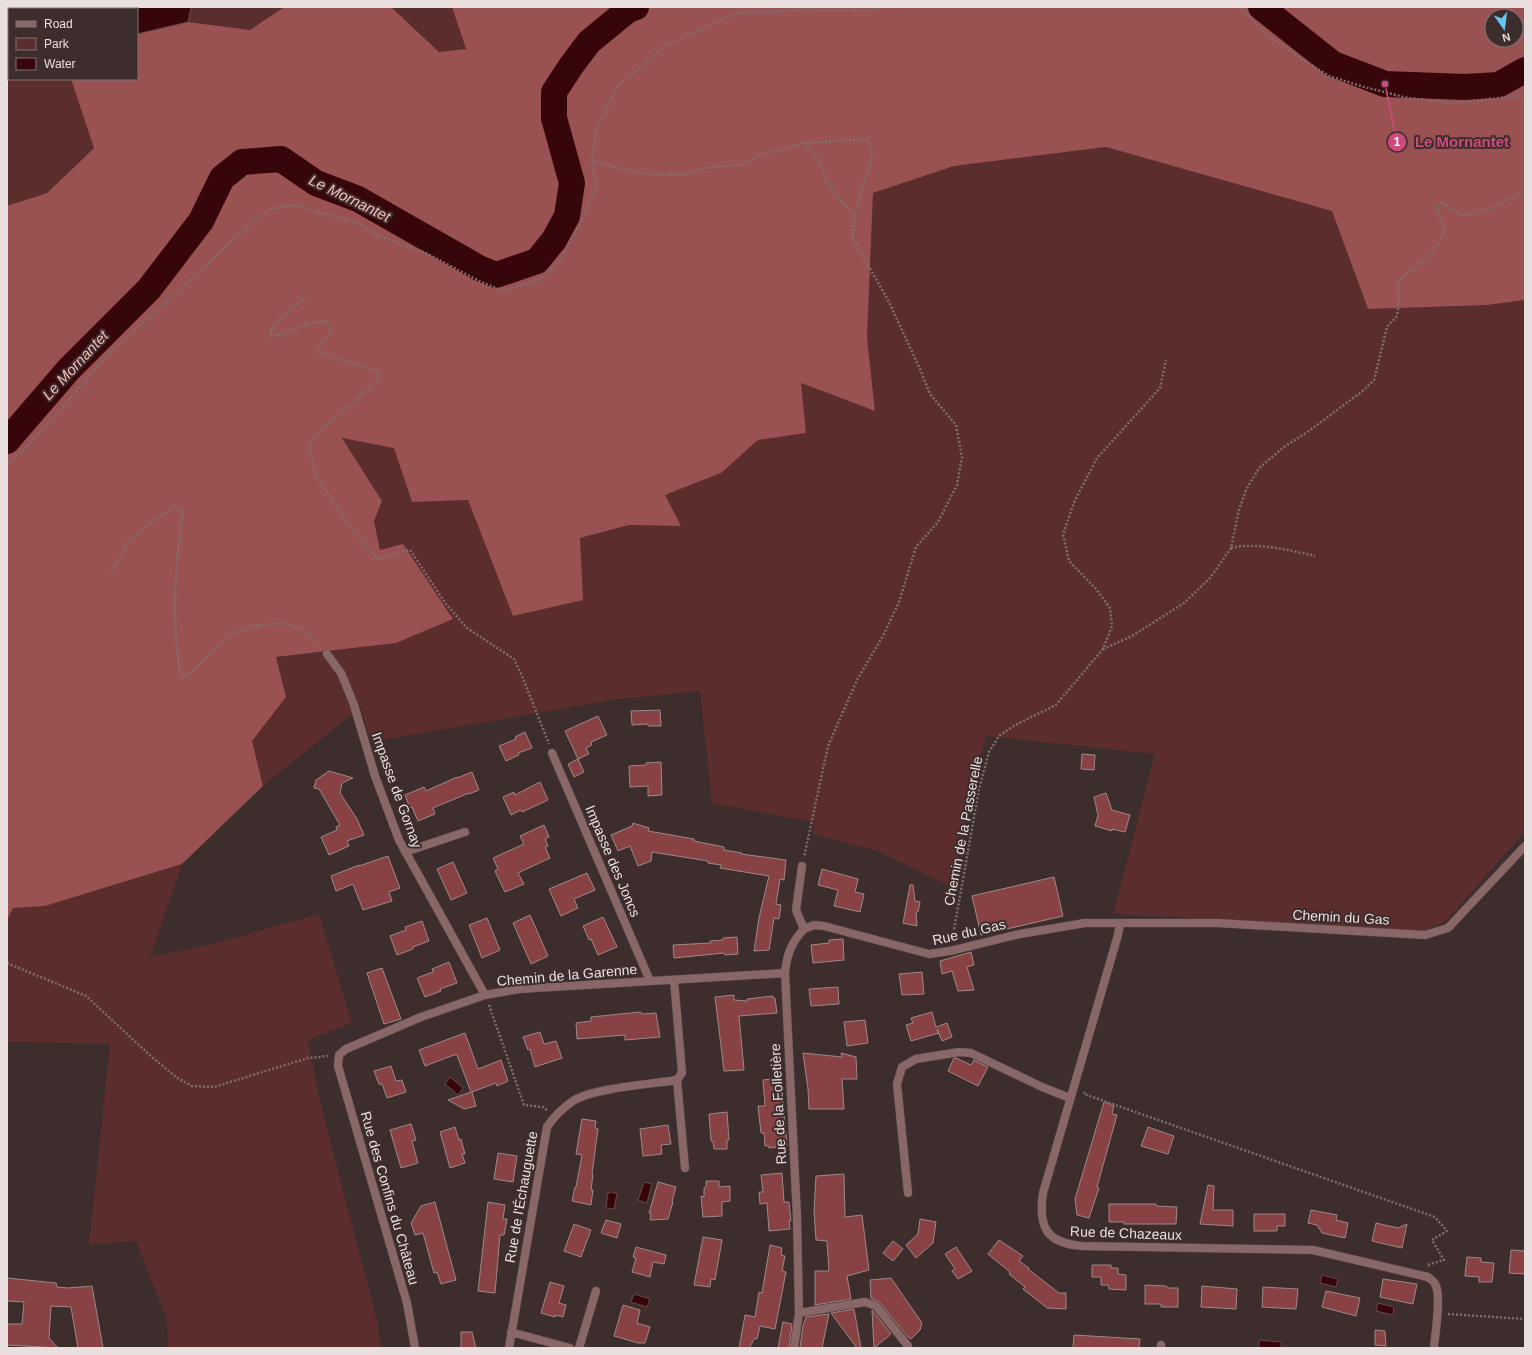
<svg xmlns="http://www.w3.org/2000/svg" width="1532" height="1355" font-family="Arial,sans-serif">
  <style>
    .green { fill: #5b2d2c }
    .forest { fill: #9a5151; fill-rule: evenodd }
    .water { fill: #37060a; stroke: #6d474a }
    .lines { fill: none; stroke-linecap: round; stroke-linejoin: round }
    .river { stroke: #37060a; stroke-width: 26 }
    .building { fill: #894243; stroke: #9d8988 }
    .street-casing { stroke: #594949; stroke-width: 9 }
    .path { stroke: #7e6f6f; stroke-width: 2.5; stroke-dasharray: 2 2; stroke-linecap: butt }
    .street { stroke: #896766; stroke-width: 8 }
    .labels { text-anchor: middle; dominant-baseline: central; stroke-width: 4; stroke-linejoin: round; paint-order: stroke }
    .street-label { font-size: 14px; fill: #eadfdf; stroke: #3d2d2c }
    .water-label { font-size: 15px; font-style: italic; fill: #fbbab8; stroke: #3d2d2c }
    .leader { fill: none; stroke: #cc4a7c; stroke-width: 1.5 }
    .callout-dot { fill: #cc4a7c; stroke: #3d2d2c; stroke-width: 1.5 }
    .mark-label { font-size: 12px; text-anchor: middle; font-weight: bold; fill: #fff }
    .callout-label { font-size: 15px; text-anchor: middle; font-weight: bold; fill: #cc4a7c; stroke: #3d2d2c; stroke-width: 4; stroke-linejoin: round; paint-order: stroke }
  </style>
  <rect width="100%" height="100%" fill="#3d2d2c"/>
  <path class="green" d="M7 7H69V9H9V79H71L94 147 47 193 7 206Z
    M191 7H284L251 30 188 22Z
    M391 7H452L466 50 439 52Z
    M1106 147 1332 211 1368 309 1487 305 1525 300V831L1446 921 1423 931 1113 914 1155 754 986 736 950 886 877 851 813 834 814 822 712 803 700 691 612 700 371 742 361 707 263 786 252 741 286 697 276 657 396 643 374 521 382 501 342 438 394 447 412 502 468 500 513 616 580 538 629 525 680 526 664 495 721 473 758 440 805 433 801 383 875 411 867 338 873 193 954 166Z
    M182 864 150 957 209 945 319 914 352 1023 308 1040 320 1102 377 1320 381 1348H168L167 1320 136 1241 89 1245 110 1044 7 1042V920L13 908 45 906Z"/>
  <path class="forest" d="M284 7H391L439 52 466 49 452 7H1525V300L1487 305 1368 309 1332 211 1106 147 954 166 873 193 867 338 875 411 801 383 806 433 758 440 721 473 665 495 681 526 629 525 580 538 583 600 513 616 468 500 412 502 394 448 342 438 382 501 374 521 380 550 403 544 453 619 396 643 276 657 286 697 252 741 263 786 182 864 45 906 13 908 7 920V206L47 193 94 148 71 79H137V34L188 22 250 30ZM1492 16H1516V40H1492Z"/>
  <path class="water" d="M69 7H191V8L188 22 137 34V9H69Z
    M450 1077 463 1088 458 1095 445 1084Z
    M644 1182 652 1184 647 1203 638 1200Z
    M612 1192 617 1194 614 1209 606 1208 608 1193Z
    M1322 1275 1338 1279 1336 1287 1320 1283Z
    M634 1294 650 1299 647 1307 631 1302Z
    M1378 1303 1394 1307 1393 1315 1376 1311Z
    M1259 1340 1281 1342V1348H1259Z"/>
  <g class="lines">
    <path class="river" d="M1261 7 1333 64 1385 84 1465 87 1498 85 1525 70
      M7 441 69 369 149 289 201 221 222 178 242 162 281 159 316 183 358 199 479 268 496 275 537 261 554 240 567 216 572 183 554 118V92L571 66 589 42 628 10 636 7"/>
  </g>
  <path class="building" d="M660 710 661 726H648V724L632 725 631 711Z
    M598 716 607 735 591 742 592 745 586 748 589 754 578 759 565 731Z
    M525 732 532 748 518 753 519 755 506 761 499 746 516 739 515 737Z
    M1082 754 1095 755 1094 770 1081 769Z
    M578 759 584 772 574 777 568 764Z
    M661 762 662 795 648 796V786L630 787 629 766 646 765V763Z
    M329 771 353 778 342 783 340 793 357 819 364 835 347 841 349 846 329 855 321 837 337 830 336 827 340 825 319 789 314 788 316 780Z
    M472 772 479 790 469 794V793L433 808 435 814 418 821 412 807 410 808 405 795 424 787 426 791 457 777V778Z
    M540 782 548 800 522 812 521 810 511 815 503 797 514 792 515 795Z
    M1106 793 1112 810 1130 815 1125 832 1112 829V831L1095 826 1098 815 1094 797Z
    M633 823 649 828 648 831 694 839V841L724 847V850L742 853 741 854 786 860 784 880 780 879 776 904 781 905 779 919 774 918 769 950 754 951 759 918 769 876 720 868 721 865 708 863V861L652 852 651 861 638 866 630 846 618 851 611 835 632 826Z
    M544 825 549 837 545 839 548 846 545 847 550 858 518 873 524 884 505 892 495 871 498 869 493 858 524 844 520 836Z
    M388 856 400 888 389 892 392 901 363 910 353 884 336 891 331 876 359 865V866Z
    M453 862 467 893 451 900 437 869Z
    M822 869 858 879 855 892 864 894 860 912 834 906 838 890 818 885Z
    M587 873 595 890 574 899 578 908 561 916 549 889Z
    M1054 877 1063 916 981 935 972 896Z
    M910 885H913L915 901 920 902 918 912H916L917 926 903 923Z
    M530 915 548 956 531 964 513 923Z
    M603 917 617 947 598 955 591 939 589 940 583 926Z
    M487 918 500 950 482 958 469 925Z
    M422 921 429 941 413 947V949L397 955 390 936 406 930 405 927Z
    M737 937 738 954 725 955 724 953 674 958 673 945 711 943 710 941 723 940V938Z
    M843 939 844 960 813 963 811 945 829 943V940Z
    M971 952 974 965 967 967 974 990 958 991 952 971 942 974 940 961Z
    M449 962 457 983 440 989 441 991 425 997 417 978 433 972 432 969Z
    M382 968 401 1019 384 1024 367 973Z
    M922 972 924 994 902 995 899 974Z
    M838 987 839 1004 811 1006 809 989Z
    M734 995V1000L747 1001V999L773 996V998H775L777 1013 739 1016 744 1070 724 1071 715 997Z
    M640 1012 643 1014 656 1013 660 1037 625 1040V1035L577 1039 576 1023 591 1021V1017Z
    M932 1012 936 1027 947 1023 952 1037 942 1041 937 1029 939 1033 911 1041 906 1025 913 1023 911 1018Z
    M865 1020 868 1043 847 1046 844 1022Z
    M540 1032 544 1044 556 1041 562 1058 535 1067 530 1049 528 1050 523 1037Z
    M465 1033 478 1069 501 1060 508 1081 497 1086 496 1083 472 1092 476 1106 464 1109 448 1100 471 1092 457 1055H454L425 1066 419 1050Z
    M803 1053 842 1057 841 1053 856 1057 857 1079H842L844 1109H809L808 1089Z
    M954 1058H956L971 1065 974 1060 988 1067 978 1086 948 1071Z
    M391 1066 396 1081 402 1080 406 1092 387 1098 382 1084H379L374 1071Z
    M781 1078 787 1146 769 1148V1146H765L764 1133H761L758 1106H765L763 1080Z
    M1104 1102 1114 1105 1112 1114 1117 1115 1097 1187 1099 1188 1089 1218 1077 1215 1075 1199Z
    M727 1112 729 1140H727V1149H714L713 1141H711L709 1114Z
    M582 1119 596 1121 595 1128 598 1129 592 1174 593 1175 591 1190H593L591 1205 572 1201 575 1187H576L582 1155 576 1154Z
    M411 1124 416 1140 412 1141 418 1163 401 1168 390 1130Z
    M668 1125 671 1144 661 1145 662 1154 643 1156 640 1129Z
    M455 1127 459 1140 461 1139 465 1154H462L465 1163 450 1168 440 1132Z
    M1148 1127 1174 1136 1168 1154 1141 1146Z
    M498 1153 517 1156 513 1182 494 1179Z
    M782 1173 784 1202H789L791 1221H789L790 1229 769 1231 767 1203 760 1204 759 1192H763L761 1175Z
    M844 1174 845 1217 862 1215 869 1270 847 1276 851 1299 815 1305V1271H829L827 1241 816 1240 814 1211 816 1176Z
    M706 1181H719V1187L730 1186V1201L722 1202V1216L703 1217 701 1196 704 1197V1188L706 1187Z
    M658 1182 676 1187 672 1201 673 1202 668 1219 650 1220 651 1213H649Z
    M1208 1185 1214 1186 1213 1210H1233V1226L1200 1224Z
    M435 1202 456 1280 441 1284 437 1272 434 1273 423 1233 415 1235 411 1223 421 1206Z
    M488 1202 505 1205 503 1219H507L504 1235H500L495 1293 478 1291Z
    M1109 1204H1156V1206L1177 1207 1176 1224H1124V1222H1109Z
    M1311 1210 1337 1215 1336 1220 1348 1223 1345 1238 1322 1233 1317 1225 1308 1223Z
    M1254 1214H1285V1226H1277V1231H1254Z
    M920 1219 936 1222 933 1243 916 1258 906 1245 918 1234Z
    M606 1220 621 1224 617 1238 601 1233Z
    M1376 1223 1398 1228 1407 1224 1402 1248 1372 1241Z
    M574 1224 591 1230 581 1257 564 1251Z
    M703 1237 722 1240 715 1280 711 1279 710 1287 694 1285Z
    M999 1240 1023 1256 1019 1261 1029 1268 1028 1269 1059 1293H1066V1309L1047 1308 1023 1289 1025 1287 1009 1274 1010 1272 988 1254Z
    M893 1241 903 1249 893 1261 883 1253Z
    M770 1245 782 1248 781 1255 785 1256 782 1271 786 1272 775 1329 760 1326 757 1339 755 1338 749 1348H739L745 1315 755 1317 759 1292 762 1293Z
    M636 1247 666 1255 664 1264 653 1262 650 1277 632 1272 636 1258 633 1257Z
    M956 1247 972 1271 958 1279 952 1271 955 1269 945 1254Z
    M1511 1250 1525 1251V1274L1509 1273Z
    M1467 1257 1481 1258V1262L1494 1263 1492 1282H1479V1277L1465 1276Z
    M1092 1265H1111V1268H1118V1274L1126 1275V1290L1109 1289 1108 1285H1101V1277H1092Z
    M7 1278 56 1283 57 1287 68 1288 92 1286 103 1348H78L71 1307 51 1306 49 1338 58 1348 7 1345V1324H22L24 1302 7 1301Z
    M891 1278 922 1323 920 1330 911 1339 908 1337 880 1303 871 1298 870 1280Z
    M1383 1279 1417 1284 1413 1304 1380 1297Z
    M550 1282 564 1286 559 1303 566 1305 563 1317 555 1315V1317L541 1313Z
    M1145 1285 1166 1286 1168 1288H1178V1307H1161V1304H1145Z
    M1202 1286 1237 1289 1236 1309 1201 1307Z
    M1263 1287 1298 1289 1296 1309 1262 1307Z
    M1326 1291 1360 1298 1356 1316 1322 1307Z
    M623 1305 640 1310 637 1323 650 1327 645 1343H638L614 1336Z
    M854 1309 861 1348H857L831 1313Z
    M872 1310 891 1334 874 1348Z
    M829 1314 822 1348H800L803 1326 806 1317Z
    M783 1322 792 1324 789 1348H778Z
    M1375 1330 1385 1331 1386 1346 1375 1345Z
    M461 1332H472L476 1348H461Z
    M1074 1335 1140 1339 1139 1348H1073Z"/>
  <g class="lines">
    <g class="street-casing">
      <path id="street" d="M327 654 341 673 346 685 354 705 375 776 399 840 485 995
        M552 753 650 981
        M405 852 465 832
        M1120 923 1118 935 1043 1193C1038 1227 1046 1243 1082 1246L1313 1250 1428 1277C1430 1279 1434 1281 1435 1284 1442 1295 1435 1334 1434 1348
        M804 929 814 925 824 926 929 954 950 951 1020 934 1085 923H1217L1425 935 1448 928 1525 846
        M677 1080 685 1168
        M908 1193 897 1084 902 1067 916 1059 959 1052 971 1053 1042 1087 1070 1098
        M799 1313 865 1302 876 1306 908 1346 907 1348
        M511 1332 570 1348
        M415 1348 407 1303 338 1066 339 1055 346 1049 421 1017 485 995 519 989 785 973
        M509 1348 547 1127C554 1116 563 1108 573 1101 593 1088 652 1084 677 1080L682 1073 674 980
        M579 1348 596 1291
        M794 1348 799 1313 797 1217 785 973C787 954 791 943 804 929L796 910 802 866
        M1161 1348V1345"/>
    </g>
    <path class="path" d="M1241 7 1263 32 1300 58 1329 76 1364 87 1408 98 1454 103 1525 95
      M805 143 820 162 827 181 839 199 848 209 855 214
      M592 161 604 165 649 174 684 175 706 168 743 164 760 155 805 143 867 139 873 151 855 214 852 237 888 300 920 369 930 394 956 425 962 457 957 485 938 522 916 547 899 602 883 636 857 680 828 746 804 857
      M307 296 274 324 270 336 280 335 308 324 324 321 332 327 325 340 316 352 380 372 377 381 313 438 309 450 317 477 346 521 378 560 397 553 410 550 446 604 467 628 514 659 522 676 549 744
      M7 464 22 452 57 414 107 355 204 268 241 232 270 209 296 205 359 224 379 236 426 253 479 281 503 291 541 279 559 262 584 217 596 186 592 161 596 131 617 87 666 45 737 13 808 10 869 11 883 7
      M1231 548C1256 542 1289 550 1315 556
      M111 572 129 541 153 521 175 507 183 512C175 566 171 621 181 676L189 675 231 634 253 626 282 623 304 630 320 646
      M1103 649 1132 636 1184 603 1210 578 1231 548 1239 510 1246 490 1259 468 1284 447 1309 431 1364 390 1374 380 1387 327 1397 316 1399 302 1398 282 1433 252 1445 231 1437 207 1442 202C1447 206 1454 212 1460 214 1478 218 1510 199 1525 190
      M952 941 979 789 989 752 999 736 1015 725 1056 705 1103 649 1112 626 1110 608 1096 589 1069 561 1063 534 1075 500 1097 458 1160 388 1166 360
      M7 963 86 996 153 1058 176 1077 192 1086 214 1087 308 1058 328 1056
      M489 1005 524 1105 543 1107 548 1111
      M1085 1092 1084 1094 1435 1217 1447 1231 1432 1240 1444 1260 1427 1265 1429 1266
      M1448 1314 1525 1319"/>
    <use href="#street" class="street"/>
  </g>
  <g class="labels">
    <g class="street-label">
      <text transform="translate(397 790) rotate(70)">Impasse de Gornay</text>
      <text transform="translate(963 831) rotate(-79)">Chemin de la Passerelle</text>
      <text transform="translate(613 861) rotate(67)">Impasse des Joncs</text>
      <text transform="translate(1341 917) rotate(3)">Chemin du Gas</text>
      <text transform="translate(969 932) rotate(-13)">Rue du Gas</text>
      <text transform="translate(567 975) rotate(-5)">Chemin de la Garenne</text>
      <text transform="translate(778 1104) rotate(-93)">Rue de la Folletière</text>
      <text transform="translate(521 1197) rotate(-80)">Rue de l'Échauguette</text>
      <text transform="translate(390 1198) rotate(74)">Rue des Confins du Château</text>
      <text transform="translate(1126 1233) rotate(2)">Rue de Chazeaux</text>
    </g>
    <g class="water-label">
      <text transform="translate(350 198) rotate(26)">Le Mornantet</text>
      <text transform="translate(75 365) rotate(-47)">Le Mornantet</text>
    </g>
  </g>
  <path class="leader" d="M1385 84L1397 142"/>
  <g class="callout-dot">
    <circle cx="1385" cy="84" r="4"/>
    <circle cx="1397" cy="142" r="10"/>
  </g>
  <g class="mark-label">
    <text x="1397" y="146">1</text>
  </g>
  <g class="callout-label">
    <text x="1462" y="147">Le Mornantet</text>
  </g>
  <rect width="1532" height="1355" fill="none" stroke="#eadfdf" stroke-width="16"/>
  <rect x="8" y="8" width="130" height="72" fill="#3d2d2c" stroke="#827474"/>
  <rect x="16" y="21" width="20" height="6" fill="#896766" stroke="#827474"/>
  <text x="44" y="28" font-size="12" fill="#eadfdf">Road</text>
  <rect x="16" y="38" width="20" height="12" fill="#5b2d2c" stroke="#827474"/>
  <text x="44" y="48" font-size="12" fill="#eadfdf">Park</text>
  <rect x="16" y="58" width="20" height="12" fill="#37060a" stroke="#827474"/>
  <text x="44" y="68" font-size="12" fill="#eadfdf">Water</text>
  <g transform="translate(1504 28) rotate(166)"><circle r="19" fill="#3d2d2c" stroke="#827474"/>
  <path d="M0-3L7 15L0 10L-7 15Z" fill="#68c4f0"/>
  <text y="-6" font-size="11" font-weight="bold" text-anchor="middle" fill="#eadfdf">N</text>
  </g>
</svg>
